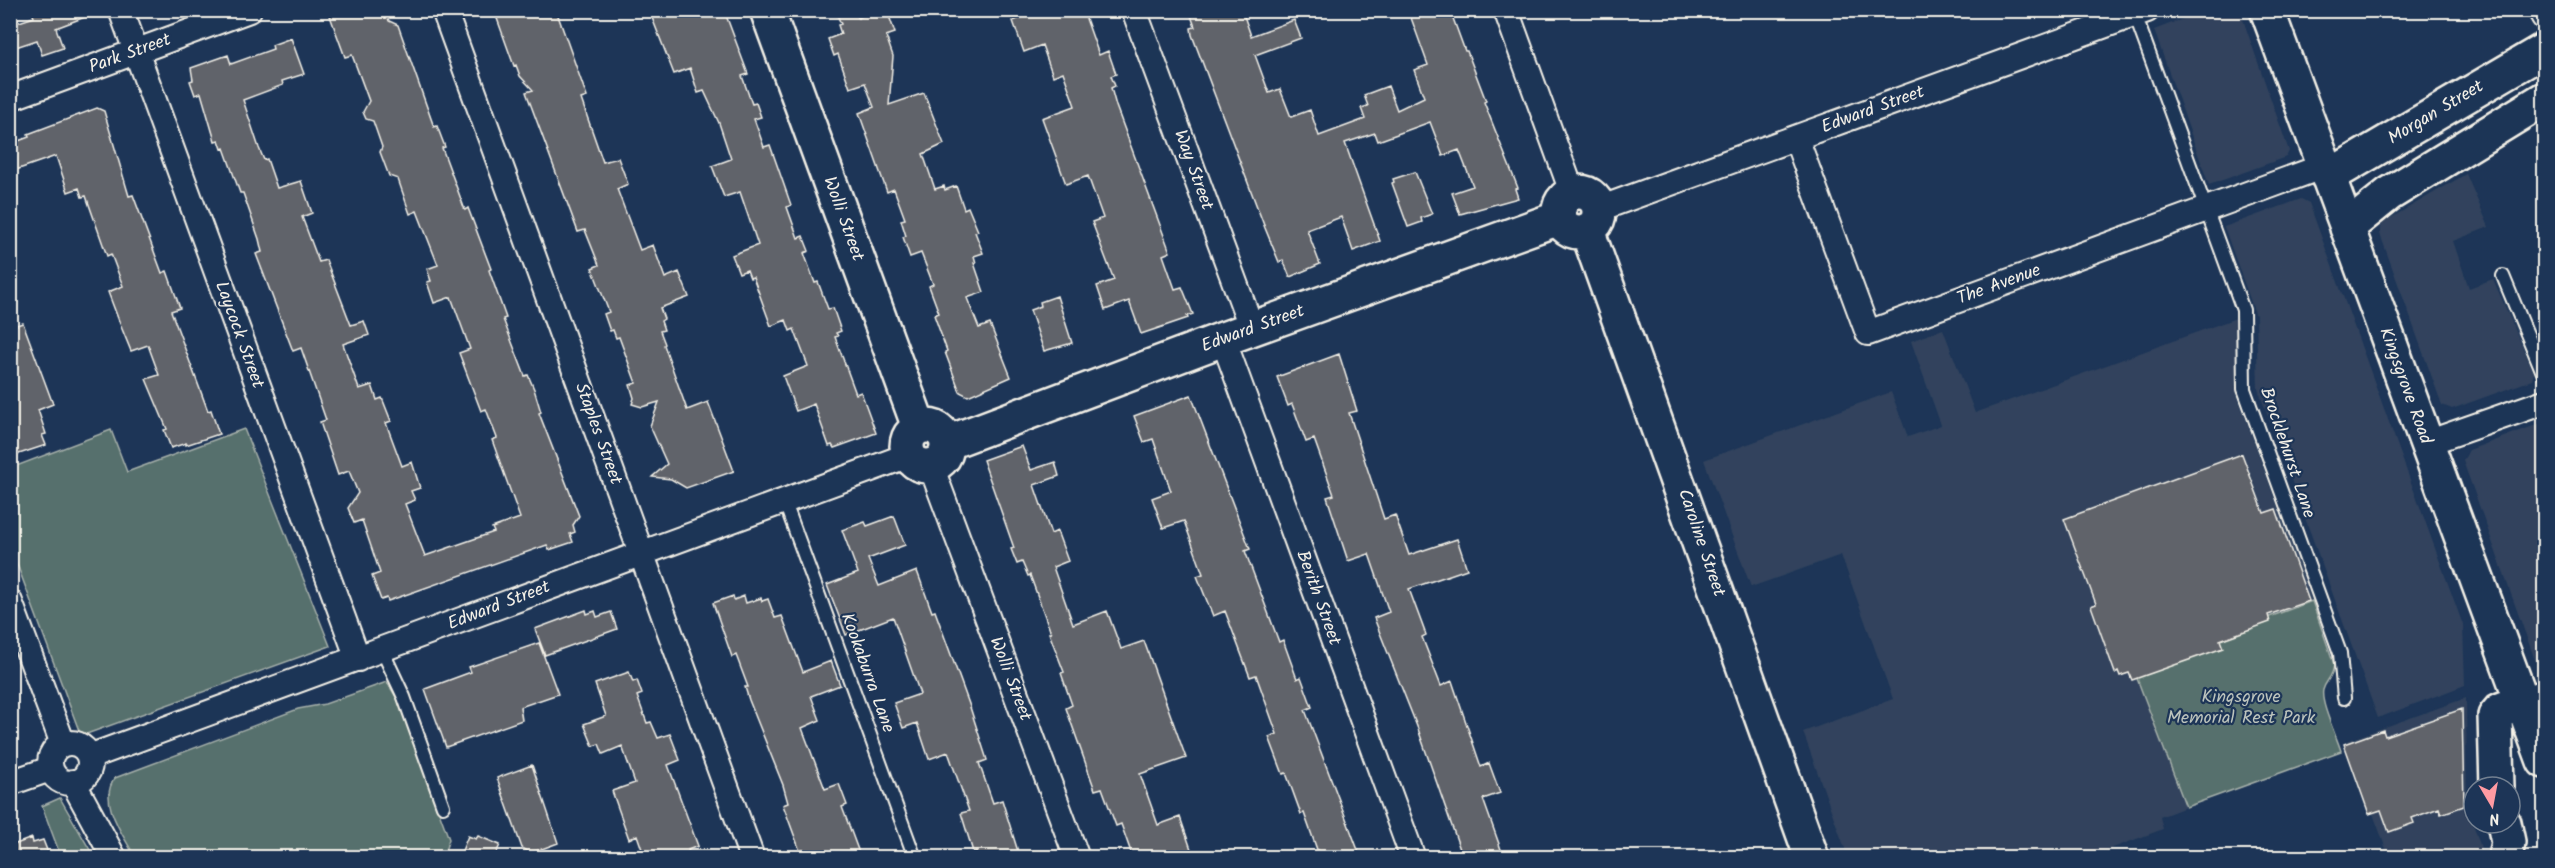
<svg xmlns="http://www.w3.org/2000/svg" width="2555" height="868" font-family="Kalam,sans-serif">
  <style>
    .built { fill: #31435d }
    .green { fill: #57706d; stroke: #a6b0aa; stroke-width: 1.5 }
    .building { fill: #61636b; stroke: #f4f1e8; stroke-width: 1.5 }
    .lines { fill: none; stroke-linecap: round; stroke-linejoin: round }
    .lane-casing { stroke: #f4f1e8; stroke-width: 16 }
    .street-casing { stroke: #f4f1e8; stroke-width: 28 }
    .secondary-casing { stroke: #f4f1e8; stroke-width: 38 }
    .lane { stroke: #1d3557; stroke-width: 12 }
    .street { stroke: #1d3557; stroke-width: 24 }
    .secondary { stroke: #1d3557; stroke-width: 33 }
    .labels { text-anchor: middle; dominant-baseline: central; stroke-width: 4.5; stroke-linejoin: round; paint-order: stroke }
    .street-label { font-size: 18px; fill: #f4f1e8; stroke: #1d3557 }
    .park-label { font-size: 18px; fill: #bdc4bd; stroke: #1d3557 }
  </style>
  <rect width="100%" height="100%" fill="#1d3557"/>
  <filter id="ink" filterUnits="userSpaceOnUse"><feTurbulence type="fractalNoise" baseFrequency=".0167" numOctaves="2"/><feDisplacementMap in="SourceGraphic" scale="12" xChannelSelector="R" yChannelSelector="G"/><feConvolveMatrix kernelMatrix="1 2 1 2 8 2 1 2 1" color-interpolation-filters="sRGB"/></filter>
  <g filter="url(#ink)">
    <path class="built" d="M2206 10 2240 11 2289 151 2286 157 2209 185 2154 30Z
      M2466 174 2489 227 2453 241 2469 288 2493 279 2534 373 2532 380 2452 409 2442 405 2380 234 2382 223Z
      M2301 199 2309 203 2463 625 2465 685 2378 718 2258 389 2256 316 2224 227Z
      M2236 318 2237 395 2312 601 2133 668 2186 807 2160 817 2163 829 2089 857H1848L1803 732 1893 699 1841 555 1751 587 1704 460 1891 392 1908 437 1941 425 1911 341 1943 329 1975 413Z
      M2544 422V667L2536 663 2463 461 2469 450Z
      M2466 698 2467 805 2482 851 2473 857H2389L2346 741Z"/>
    <path class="green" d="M244 429 330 646 81 736 11 548V468L111 430 127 472Z
      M2312 601 2334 664C2333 678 2326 679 2323 690 2320 703 2337 737 2341 751L2186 807 2133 668Z
      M387 682 398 700 449 839 443 857H135C124 836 97 801 115 778L298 709 325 704Z
      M60 798 94 857H61L42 806Z"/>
    <path class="building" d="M31 10H97L98 12 56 28 63 48 42 55 37 40 10 49V25L34 17Z
      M346 10H385L389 21 398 25 434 127 437 126 445 147 442 148 465 210 468 208 491 269 489 270 506 318 503 319 525 376 528 375 534 389 541 412 539 413 579 516 573 525 575 532 570 534 573 542 549 550 547 545 388 601 387 598 381 600 372 576 380 573 362 520 354 523 348 508 358 493 349 471 338 475 320 422 326 420 301 348 293 351 256 254 262 252 259 239 243 193H240L224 148 222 149 219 140 215 141 201 93 195 95 190 81 193 80 191 68 228 55 231 64 273 49 272 45 291 38 304 74 282 81 283 85 243 100 259 148 264 160 267 159 277 188 301 181 312 213 302 217 319 262 326 260 351 325 364 321 369 335 343 344 359 389 372 385 377 400 382 398 391 421 386 423 402 466 412 462 420 488 411 491 415 500 405 504 425 556 494 532 492 528 520 518 492 440 497 438 486 409 481 411 459 353 470 349 451 297 434 303 427 282 431 281 427 269 438 265 417 211 410 214 398 179 389 176 380 152 382 147 373 121 366 119 363 112 369 101 352 55 345 57 330 16Z
      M494 10H556L587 97 581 99 603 162 618 158 628 184 617 189 640 250 653 245 665 278 679 272 689 297 660 308 664 319 661 321 664 330 660 331 665 344 664 345 687 410 708 402 734 471 686 488 671 479 652 477 667 464 650 426 659 402 642 407 632 404 634 398 630 385 636 383 619 337 616 338 613 330 610 331 604 314 609 312 592 268 599 265 585 230 578 232 526 92 533 90 520 76 516 65 514 66Z
      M649 10H724L748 74 742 76 752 104 756 103 761 117 754 119 764 147 770 145 791 205 787 207 798 238 803 236 809 251 804 253 815 283 818 282 828 309 833 308 841 331 836 333 838 336 835 337 856 394 861 392 876 433 834 448 832 445 829 446 814 404 796 411 783 376 808 366 794 329 790 331 786 320 771 326 753 277 750 278 747 270 739 273 732 255 758 245 740 192 724 197 712 166 731 159 719 123 704 91 698 93 690 68 674 74Z
      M835 10H855L858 18 877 10H887L895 33 886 36 893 56 889 105 924 93 944 144 923 154 935 189 944 186 945 190 956 186 964 209 968 207 978 231 975 232 983 253 974 256 976 263H974L984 292 967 298 979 328 990 324 1011 377 968 396 960 392 945 352 947 351 934 315 939 313 929 286 933 284 921 253 910 257 903 237 906 236 901 220 905 219 894 189 887 192 859 113 874 107 865 83 850 88 838 54 834 56 828 39 841 34 838 25 841 24Z
      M1021 10H1083L1099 55 1108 51 1116 74 1111 76 1115 86 1111 88 1116 106 1170 252 1163 255 1175 289 1182 287 1193 314 1187 316 1188 318 1141 334 1129 301 1105 310 1097 286 1114 280 1092 222 1103 218 1088 176 1066 184 1042 118 1075 106 1063 72 1053 76 1042 45 1024 52 1013 21 1023 17Z
      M1189 10H1242L1251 36 1294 20 1301 38 1255 55 1269 93 1280 89 1291 117 1310 110 1319 136 1365 119 1361 108 1368 106 1364 95 1388 86 1397 110 1424 97 1414 70 1428 65 1410 15 1423 10H1450L1465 51H1467L1486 101 1484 102 1518 188 1515 189 1518 198 1460 214 1452 193 1473 186 1459 150 1443 156 1430 122 1378 141 1375 133 1345 143 1380 241 1353 251 1341 217 1307 230 1320 264 1290 277 1283 260 1279 262 1265 228 1192 35 1191 28 1195 27Z
      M97 108 104 111 129 196 133 195 162 273 167 271 180 308 171 311 208 411 211 410 219 434 186 445V443L171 448 164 430 167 429 146 379 159 375 148 345 131 351 122 329 108 292 123 286 111 254 107 256 86 196 82 197 79 188 68 192 56 156 16 170 10 153V144L29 137 28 134Z
      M1415 172 1432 214 1421 218 1422 222 1408 227 1392 183 1394 182 1393 179Z
      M1057 296 1072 343 1044 351 1030 310 1041 306 1040 302Z
      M23 323 53 404 38 410 46 434 42 435 46 445 10 457V327Z
      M1339 354 1357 411 1349 413 1384 519 1395 515 1409 555 1457 539 1467 569 1409 589 1426 635 1422 637 1441 686 1452 681 1481 767 1489 763 1500 793 1483 799 1504 858H1463L1418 729 1374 618 1389 612 1369 554 1348 561 1327 497 1334 495 1314 439 1306 442 1292 404 1288 406 1277 377Z
      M1191 395 1250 549 1245 551 1279 642 1283 640 1297 679 1301 677 1312 707 1305 710 1361 858H1320L1304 813 1301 814 1286 773 1283 774 1269 737 1277 734 1256 675 1250 677 1225 611 1213 616 1197 576 1203 574 1184 521 1163 528 1152 498 1171 491 1153 439 1144 442 1134 416Z
      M1022 446 1031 470 1055 462 1059 476 1034 485 1051 534 1057 531 1068 561 1053 567 1073 624 1107 611 1121 649 1144 641 1186 758 1140 774 1158 825 1180 817 1194 858H1133L1121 824 1116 826 1102 788 1095 790 1066 708 1072 705 1061 673 1064 672 1049 633H1051L1030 575 1028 576 1022 562 1017 564 1011 549 1014 548 983 460Z
      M2242 454 2264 513 2276 509 2309 601 2268 615 2270 622 2220 640 2223 648 2132 680 2129 673 2120 676 2118 671 2115 673 2091 606 2096 604 2064 519Z
      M894 516 905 545 868 559 879 586 917 571 932 612 935 611 969 704 987 760 979 763 993 803 1002 800 1020 858H978L976 851 973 852 961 813 969 811 948 752 929 759 917 723 903 728 894 703 920 694 893 617 846 635 827 585 858 573 842 530 865 522 867 526Z
      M733 596 734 600 744 596 746 603 761 598 762 601 768 599 775 618 782 616 803 672 831 661 840 685 811 696 820 720 802 728 825 789 839 784 847 805 842 807 861 858H806L804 850 800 851 783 805 788 803 783 785 749 700 745 687H748L736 655 732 657 713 603Z
      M586 610 587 614 595 611 597 617 611 612 617 629 545 655 535 629Z
      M539 643 558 694 520 707 522 720 446 747 425 689 471 672 469 667Z
      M629 672 633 682 637 680 642 694 637 696 647 723 651 722 658 738 670 734 680 760 668 765 698 846 688 850 691 858H645L637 835 629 839 612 791 635 783 622 746 603 754 599 744 593 746 584 724 606 716 595 684Z
      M2462 709 2464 806 2441 814 2439 808 2412 818 2414 823 2389 832 2381 810 2369 814 2344 744 2383 730 2385 736Z
      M532 765 558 843 531 853 522 848 497 778Z
      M468 836 476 839 478 836 500 845 494 858H459Z
      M32 838 33 843 43 840 50 858H10V852L15 850 13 845Z"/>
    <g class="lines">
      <g class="lane-casing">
        <path id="lane" d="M2135 15 2243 310 2244 389 2340 653 2344 698
          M2503 276 2544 375
          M784 500 915 858
          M382 650 404 697 443 806"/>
      </g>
      <g class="street-casing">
        <path id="street" d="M121 10 358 659
          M444 10 752 858
          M1134 10 1252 329
          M1506 10 1572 192
          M2540 10 2544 17
          M10 98 249 10
          M1796 138 1868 333 2324 166
          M1599 209 2147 10
          M1223 339 1413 858
          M2427 443 2544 402
          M931 466 1077 858
          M10 602 63 744
          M2523 701 2544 692
          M50 763a20 20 0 1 1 40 0a20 20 0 1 1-40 0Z
          M89 757 909 455
          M73 782 114 858
          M10 783 50 769"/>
      </g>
      <g class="secondary-casing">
        <path id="secondary" d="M767 10 919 427
          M2267 10 2544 761
          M2328 177 2544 50
          M1559 212a20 20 0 1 1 40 0a20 20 0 1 1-40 0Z
          M2347 228 2389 194 2544 99
          M1587 230 1812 858
          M907 446a20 20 0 1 1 40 0a20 20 0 1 1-40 0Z
          M947 443 1223 339 1559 218
          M2497 787 2495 716 2500 710 2523 701
          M2504 823 2508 842 2505 858"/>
      </g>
      <use href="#lane" class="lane"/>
      <use href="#street" class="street"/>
      <use href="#secondary" class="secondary"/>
    </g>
  </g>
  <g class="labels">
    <g class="street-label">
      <text transform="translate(130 54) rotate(-20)">Park Street</text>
      <text transform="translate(1873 110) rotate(-20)">Edward Street</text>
      <text transform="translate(2436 113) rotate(-31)">Morgan Street</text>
      <text transform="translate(1193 170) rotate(70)">Way Street</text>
      <text transform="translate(843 219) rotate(70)">Wolli Street</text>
      <text transform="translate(1999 285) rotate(-20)">The Avenue</text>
      <text transform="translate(1253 329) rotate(-20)">Edward Street</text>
      <text transform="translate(239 335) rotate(70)">Laycock Street</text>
      <text transform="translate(2405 386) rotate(70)">Kingsgrove Road</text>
      <text transform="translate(598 434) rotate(70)">Staples Street</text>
      <text transform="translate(2287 453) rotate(71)">Brocklehurst Lane</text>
      <text transform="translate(1701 543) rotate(71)">Caroline Street</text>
      <text transform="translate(1318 598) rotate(70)">Berith Street</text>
      <text transform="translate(499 606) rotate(-21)">Edward Street</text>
      <text transform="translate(867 673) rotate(70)">Kookaburra Lane</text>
      <text transform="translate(1010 679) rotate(69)">Wolli Street</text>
    </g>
    <g class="park-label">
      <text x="2241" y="697">Kingsgrove<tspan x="2241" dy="21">Memorial Rest Park</tspan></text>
    </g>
  </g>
  <rect width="2555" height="868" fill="none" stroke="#1d3557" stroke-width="36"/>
  <rect x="18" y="18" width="2519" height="832" fill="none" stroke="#f4f1e8" stroke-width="2" filter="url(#ink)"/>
  <g transform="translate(2492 805) rotate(170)"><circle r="28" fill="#1d3557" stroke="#738091" stroke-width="1.5"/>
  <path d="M0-4.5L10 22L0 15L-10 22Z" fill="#ff9aa2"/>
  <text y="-9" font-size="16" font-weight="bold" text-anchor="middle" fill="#f4f1e8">N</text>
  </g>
</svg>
